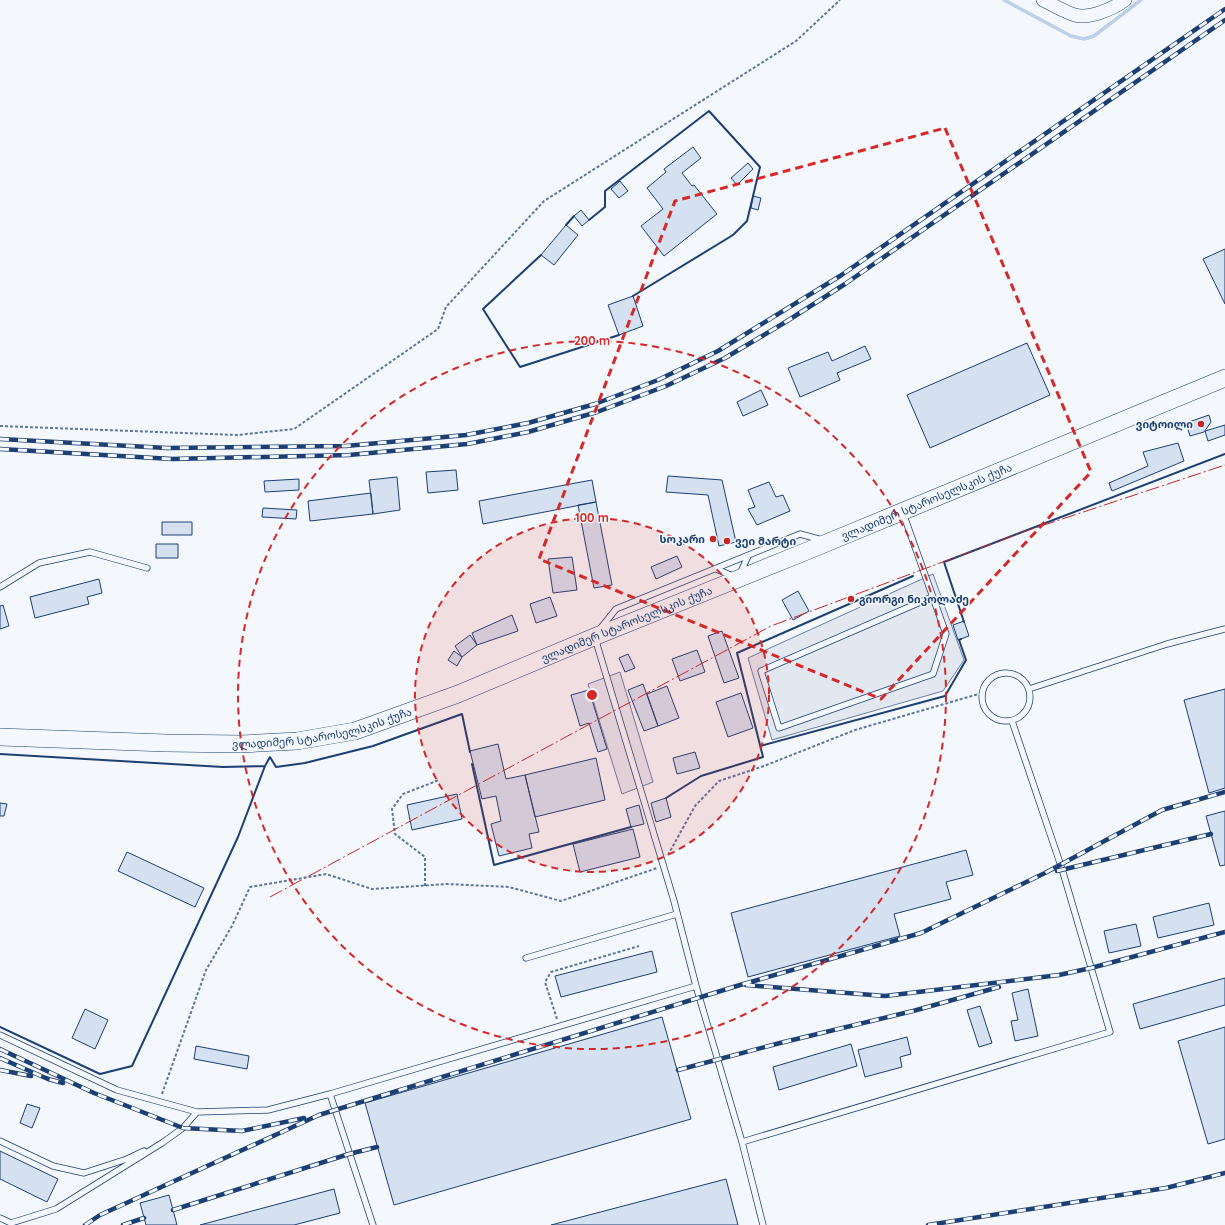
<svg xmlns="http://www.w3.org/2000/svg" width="1225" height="1225" font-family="Quicksand,'Noto Sans Georgian',sans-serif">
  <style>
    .parking { fill: #e3e8f0; stroke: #687fa3 }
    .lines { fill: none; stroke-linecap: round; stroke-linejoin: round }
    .stream { stroke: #bed0e5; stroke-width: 3.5 }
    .building { fill: #d5e0f0; stroke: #1d3f73 }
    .service-casing { stroke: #1d3f73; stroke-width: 7 }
    .tertiary-casing { stroke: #1d3f73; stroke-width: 14 }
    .primary-casing { stroke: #1d3f73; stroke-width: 18 }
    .path { stroke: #5e769c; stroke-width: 2; stroke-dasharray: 3 2; stroke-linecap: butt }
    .service { stroke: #f4f7fb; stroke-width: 5.5 }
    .tertiary { stroke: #f4f7fb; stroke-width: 13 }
    .primary { stroke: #f4f7fb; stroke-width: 17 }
    .rail-casing { stroke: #1d3f73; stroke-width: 4.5 }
    .rail { stroke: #f4f7fb; stroke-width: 3; stroke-dasharray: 9; stroke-linecap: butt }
    .wall { stroke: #1d3f73; stroke-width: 2 }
    .power { stroke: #c62828; stroke-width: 1; stroke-dasharray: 14 3 2 3; stroke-linecap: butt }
    .marked { fill: none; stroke: #d62828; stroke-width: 3; stroke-dasharray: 8 5; stroke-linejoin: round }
    .ring { fill: none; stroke: #d62828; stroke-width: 2; stroke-dasharray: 7 5 }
    .poi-dot { fill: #c62828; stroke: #f4f7fb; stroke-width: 1.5 }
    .labels { text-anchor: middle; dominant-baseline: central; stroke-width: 3; stroke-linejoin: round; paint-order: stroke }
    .poi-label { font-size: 11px; font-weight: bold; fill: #1d3f73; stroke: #f4f7fb; text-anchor: end }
    .street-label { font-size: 11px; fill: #1d3f73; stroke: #f4f7fb }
    .centre { fill: #d62828; stroke: #f4f7fb; stroke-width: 2 }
    .ring-label { font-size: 12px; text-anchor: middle; font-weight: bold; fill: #d62828; stroke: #f4f7fb; stroke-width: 3; stroke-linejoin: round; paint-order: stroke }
  </style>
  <rect width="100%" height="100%" fill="#f4f7fb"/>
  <path class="parking" d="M933 574 964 660 943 691 772 740 748 658Z
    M620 672 653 782 622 794 588 684Z"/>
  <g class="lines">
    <path class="stream" d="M1004 0 1071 36 1084 39 1094 36 1141 0"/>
  </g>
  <path class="building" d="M693 147 701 158 682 173 692 186 694 185 717 214 664 256 641 226 663 209 647 188 666 172 664 169Z
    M748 163 753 169 737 185 731 178Z
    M620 181 628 191 619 198 611 189Z
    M753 196 761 198 758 210 751 208Z
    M581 210 589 220 582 226 574 216Z
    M566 225 578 235 554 265 541 255Z
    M1225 249V304L1203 259Z
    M633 296 643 326 619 335 608 305Z
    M1027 343 1050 395 930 448 907 395Z
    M865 346 871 359 837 373 840 380 800 397 788 368 828 352 832 361Z
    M761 390 768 405 743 416 737 402Z
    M1209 415 1211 422 1204 432 1190 436 1186 423Z
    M1225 425V435L1208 441 1205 431Z
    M1178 443 1184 461 1112 491 1109 483 1148 466 1143 452Z
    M456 470 458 490 428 493 426 472Z
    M668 476 722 480 736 542 719 546 708 495 666 492Z
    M397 477 400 510 373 514 369 480Z
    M299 479V490L265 492 264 481Z
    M592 480 596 502 483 524 479 501Z
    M769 482 776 497 783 495 790 511 757 525 748 509 755 507 748 490Z
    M371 493 373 514 310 521 308 501Z
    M596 502 612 585 594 588 578 505Z
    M263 508 297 510 296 519 262 517Z
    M162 522H192V535H162Z
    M156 544H178V558H156Z
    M677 556 682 567 656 579 651 567Z
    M572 557 577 590 553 593 548 559Z
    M99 579 102 593 87 597 89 604 35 618 30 597Z
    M798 591 809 611 793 620 782 600Z
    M550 597 557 616 536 623 530 604Z
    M3 605 9 626 0 629V606Z
    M512 615 518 631 477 645 472 633Z
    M964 621 969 636 958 640 953 625Z
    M722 631 739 678 724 683 708 636Z
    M470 635 477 645 462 657 455 646Z
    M697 650 705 672 680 681 672 659Z
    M454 651 462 657 457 666 448 660Z
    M628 654 635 668 625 672 619 658Z
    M643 684 658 726 644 731 628 690Z
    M667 686 679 718 658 726 647 694Z
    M1225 689V788L1209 793 1184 700Z
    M589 690 607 749 598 752 589 723 580 726 571 695Z
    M741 693 753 728 728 737 716 702Z
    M498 744 506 779 525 775 539 832 529 834 532 848 499 856 491 824 501 821 496 796 482 799 470 751Z
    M695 752 700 768 677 774 673 758Z
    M596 758 605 800 535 817 525 775Z
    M457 794 462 819 412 830 407 805Z
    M666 798 671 817 656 822 651 803Z
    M0 803 7 804 4 816H0Z
    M639 805 644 824 631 827 626 809Z
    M1225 811V865L1220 866 1206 816Z
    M633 829 640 857 580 872 573 844Z
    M966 850 973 875 946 882 951 899 894 914 900 936 748 977 731 913Z
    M127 852 204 888 195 907 118 871Z
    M1209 903 1214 925 1158 938 1153 917Z
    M1136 924 1141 946 1109 953 1104 931Z
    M652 951 657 972 561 997 555 976Z
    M1225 978V1005L1140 1029 1133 1004Z
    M1028 989 1038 1036 1015 1041 1011 1021 1018 1020 1012 993Z
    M980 1006 992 1043 979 1047 967 1010Z
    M85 1009 108 1020 95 1049 72 1038Z
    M662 1017 691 1119 394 1205 365 1103Z
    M1225 1027V1139L1208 1144 1178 1041Z
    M907 1037 911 1054 900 1057 902 1067 865 1077 858 1050Z
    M851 1044 857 1066 779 1090 773 1067Z
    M196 1046 249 1056 247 1069 194 1059Z
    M27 1104 40 1108 32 1128 20 1123Z
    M0 1151 58 1179 47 1202 0 1179Z
    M726 1179 738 1225H551Z
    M334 1189 340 1213 294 1225H200Z
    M169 1195 177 1225H146L140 1203Z"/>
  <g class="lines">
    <g class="service-casing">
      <path id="service" d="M903 513 946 634 933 674 779 728 761 671 932 597
        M716 569 733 576
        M740 574 748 556
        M0 587 39 563 90 552 147 568
        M600 629 616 609 800 534 822 540
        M982 697a24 24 0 1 1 48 0a24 24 0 1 1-48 0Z
        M1029 689 1167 644 1225 629
        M526 958 677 914
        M696 986 742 1142 1110 1032 1062 869 1012 721
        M0 1035 117 1090 197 1112
        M330 1094 373 1225
        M0 1141 53 1166 84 1173 127 1159 144 1151
        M742 1142 763 1225
        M0 1218 11 1223 56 1209 162 1143 183 1128 197 1112 268 1110 330 1094 696 986 674 901 595 638"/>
    </g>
    <g class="tertiary-casing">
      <path id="tertiary" d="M1043 0C1051 4 1067 13 1075 15 1089 19 1113 9 1125 0"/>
    </g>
    <g class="primary-casing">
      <g id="primary">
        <path id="s1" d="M0 737 166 743 241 744 297 741 355 731 458 694 594 637 807 551 1225 378"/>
      </g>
    </g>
    <path class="path" d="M0 426 237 435 294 429 438 329 446 307 544 201 796 41 840 0
      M668 855 695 806 719 781 764 766 855 730 982 693
      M425 886V857L395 834 392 809 403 794 439 780
      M557 1019 545 982 551 972 639 946
      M162 1094 206 970 232 926 250 887 326 874 372 889 447 884 509 887 561 901 657 868"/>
    <use href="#service" class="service"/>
    <use href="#tertiary" class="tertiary"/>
    <use href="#primary" class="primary"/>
    <g class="rail-casing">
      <path id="rail" d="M0 439 167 448 346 446 466 435 528 423 595 404 658 380 718 351 840 276 1225 9
        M0 449 172 459 349 455 467 444 528 432 597 412 666 386 725 358 784 323 845 284 1225 20
        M1057 871 1211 834
        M746 985 885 996 1059 975 1091 968 1225 932
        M0 1049 94 1093 183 1128 242 1131 304 1118
        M0 1058 48 1079 63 1083
        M0 1070 31 1076
        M678 1070 780 1043 913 1011 999 987
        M173 1210 349 1154 377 1147
        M85 1225 100 1215 319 1115 740 985 921 933 1045 873 1162 810 1225 792
        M123 1225 144 1218
        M928 1225 1166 1188 1225 1173"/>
    </g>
    <use href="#rail" class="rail"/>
    <path class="wall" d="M589 220 605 207V191L709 111 760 167 747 221 733 235 633 296
      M566 225 574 216
      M541 255 483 309 520 367 619 335
      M964 622 944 562 1225 454
      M760 746 945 696 966 660 959 640 961 639
      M0 754 223 767 265 766 270 757 276 767 305 763 373 746 462 714 470 752
      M472 764 494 865 631 827
      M666 798 701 776 763 757 737 653 913 576
      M0 1027 100 1074 132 1066 238 837 265 766"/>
    <path class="power" d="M270 897 771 626 1026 531 1225 465"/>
  </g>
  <path class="marked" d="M945 128 1091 472 881 699 539 559 675 201Z"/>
  <circle cx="592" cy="695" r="177" fill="#d62828" fill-opacity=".12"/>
  <g class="ring">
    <circle cx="592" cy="695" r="177"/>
    <circle cx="592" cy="695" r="354"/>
  </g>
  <g class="poi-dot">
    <circle cx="1201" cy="424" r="4"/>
    <circle cx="713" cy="539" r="4"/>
    <circle cx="727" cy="541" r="4"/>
    <circle cx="851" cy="599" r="4"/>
  </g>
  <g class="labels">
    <g class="poi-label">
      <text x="1193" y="424">ვიტოილი</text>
      <text x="705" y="539">სოკარი</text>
      <text x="735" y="541" text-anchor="start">ვეი მარტი</text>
      <text x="859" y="599" text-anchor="start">გიორგი ნიკოლაძე</text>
    </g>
    <g class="street-label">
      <text stroke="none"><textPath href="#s1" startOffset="972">ვლადიმერ სტაროსელსკის ქუჩა</textPath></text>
      <text stroke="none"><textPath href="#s1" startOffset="648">ვლადიმერ სტაროსელსკის ქუჩა</textPath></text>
      <text stroke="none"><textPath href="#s1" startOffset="324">ვლადიმერ სტაროსელსკის ქუჩა</textPath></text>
    </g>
  </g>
  <circle cx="592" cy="695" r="6" class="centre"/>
  <g class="ring-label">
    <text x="592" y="345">200 m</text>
    <text x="592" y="522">100 m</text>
  </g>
</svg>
